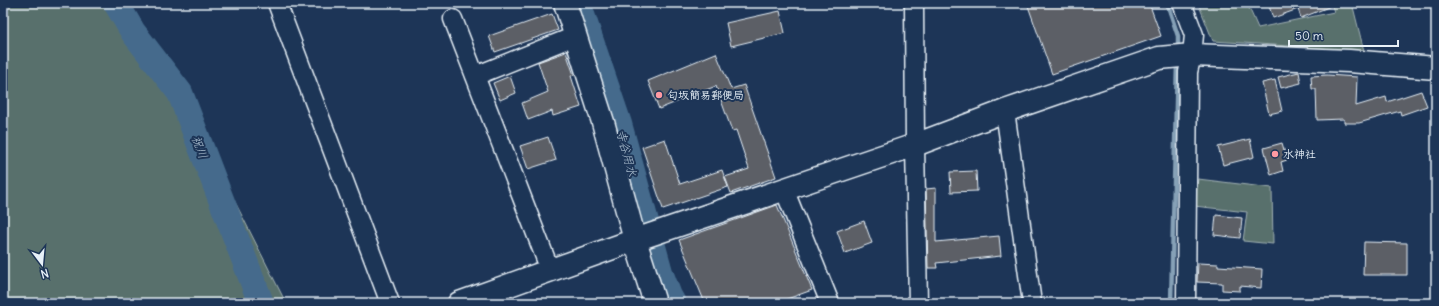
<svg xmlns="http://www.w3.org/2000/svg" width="1439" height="306" font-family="Delius,'Klee One',sans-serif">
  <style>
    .green { fill: #59706c; stroke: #a0b0b2 }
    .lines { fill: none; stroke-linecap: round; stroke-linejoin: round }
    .stream { stroke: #86a1b7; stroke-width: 4.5 }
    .river { stroke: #456b8c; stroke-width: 26 }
    .building { fill: #5c5f66; stroke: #e8f1f8 }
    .street-casing { stroke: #e8f1f8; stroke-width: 21 }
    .secondary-casing { stroke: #e8f1f8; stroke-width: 25 }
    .street { stroke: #1d3557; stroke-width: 18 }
    .secondary { stroke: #1d3557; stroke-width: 22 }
    .poi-dot { fill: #ff9aa2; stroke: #1d3557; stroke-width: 1.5 }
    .labels { text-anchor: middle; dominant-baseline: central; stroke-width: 4; stroke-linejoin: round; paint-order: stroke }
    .poi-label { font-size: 11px; font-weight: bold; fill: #e8f1f8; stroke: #1d3557; text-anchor: start }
    .water-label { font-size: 12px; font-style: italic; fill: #afc2d2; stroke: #1d3557 }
  </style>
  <rect width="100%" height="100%" fill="#1d3557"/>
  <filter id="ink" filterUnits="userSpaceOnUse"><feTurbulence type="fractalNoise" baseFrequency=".025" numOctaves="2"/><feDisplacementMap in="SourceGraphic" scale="8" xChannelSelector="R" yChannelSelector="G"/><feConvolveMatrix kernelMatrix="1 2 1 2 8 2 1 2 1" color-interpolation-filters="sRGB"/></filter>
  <g filter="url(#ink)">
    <path class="green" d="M3 3H110L180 93 286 303H3Z
      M1198 3H1247L1258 28 1334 12 1331 3H1352L1364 51 1213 41Z
      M1198 179 1272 188 1273 244 1243 241 1247 212 1194 206Z"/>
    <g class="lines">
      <path class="stream" d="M1167 3 1178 36V51
        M1171 303 1177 63"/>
      <path class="river" d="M116 3 133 32 180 93 261 303
        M578 3 619 124 660 272 669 296 673 303"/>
    </g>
    <path class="building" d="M1027 3H1149L1161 36 1052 74Z
      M1268 3H1336V4L1301 18 1298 9 1273 18Z
      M780 11 785 33 731 46 726 23Z
      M552 14 558 30 495 52 489 36Z
      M566 52 574 75 571 76 581 107 553 116 552 111 528 120 522 103 548 92 538 62Z
      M716 53 731 89 744 85 776 177 731 193 725 177 749 169 736 130 732 131 716 86 659 109 648 81Z
      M1299 72 1301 83 1281 88 1278 77Z
      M1327 75 1357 77 1356 106 1386 97 1387 102 1421 91 1427 106 1401 115 1400 111 1359 123H1344V119L1317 120 1316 89H1312L1311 76Z
      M510 76 516 93 500 100 493 83Z
      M1275 80 1282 111 1269 114 1262 83Z
      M548 137 556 160 528 169 520 146Z
      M665 139 680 184 722 170 728 187 663 209 642 147Z
      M1250 139 1254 157 1223 165 1218 147Z
      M1282 143 1287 160 1281 162 1283 171 1271 175 1264 148Z
      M976 171 977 191 951 192 950 172Z
      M936 188V242L999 236 1001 256 936 263 937 268H928L926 189Z
      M777 205 812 290 776 303H705L679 240Z
      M1216 215 1242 218 1240 238 1214 235Z
      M864 221 872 243 845 253 837 231Z
      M1364 242 1407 243V275H1363Z
      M1198 263 1218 264V266L1262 269 1261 288 1240 286V291L1222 290V283L1197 282Z"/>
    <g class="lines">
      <g class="street-casing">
        <path id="street" d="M277 3 390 303
          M914 3 915 145 918 303
          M1182 3 1194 35 1192 55 1188 72 1186 303
          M453 19 550 270
          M475 76 575 36
          M1005 111 1032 303
          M784 189 830 303"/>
      </g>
      <g class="secondary-casing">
        <path id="secondary" d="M565 3 603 122 635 240 655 303
          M459 303 635 240 915 145 1005 111 1159 58 1192 55 1349 61 1436 68"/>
      </g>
      <use href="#street" class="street"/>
      <use href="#secondary" class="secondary"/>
    </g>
  </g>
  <g class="poi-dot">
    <circle cx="659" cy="95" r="4"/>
    <circle cx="1275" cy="154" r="4"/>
  </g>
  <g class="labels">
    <g class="poi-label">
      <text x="667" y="95">匂坂簡易郵便局</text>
      <text x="1283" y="154">水神社</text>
    </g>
    <g class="water-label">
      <text transform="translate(200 147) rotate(69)">祝川</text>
      <text transform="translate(627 153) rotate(75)">寺谷用水</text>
    </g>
  </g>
  <rect width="1439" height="306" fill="none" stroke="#1d3557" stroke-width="16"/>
  <rect x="8" y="8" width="1423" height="290" fill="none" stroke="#e8f1f8" stroke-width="1.5" filter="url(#ink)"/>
  <g transform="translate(42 264) rotate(164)" stroke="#1d3557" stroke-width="3" paint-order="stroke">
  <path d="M0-3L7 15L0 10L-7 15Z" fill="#e8f1f8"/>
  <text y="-6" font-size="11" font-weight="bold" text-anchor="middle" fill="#e8f1f8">N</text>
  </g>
  <path d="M1289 40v6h109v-6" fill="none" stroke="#e8f1f8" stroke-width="2"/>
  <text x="1295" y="40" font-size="12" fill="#e8f1f8" stroke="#1d3557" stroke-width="3" paint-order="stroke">50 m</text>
</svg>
